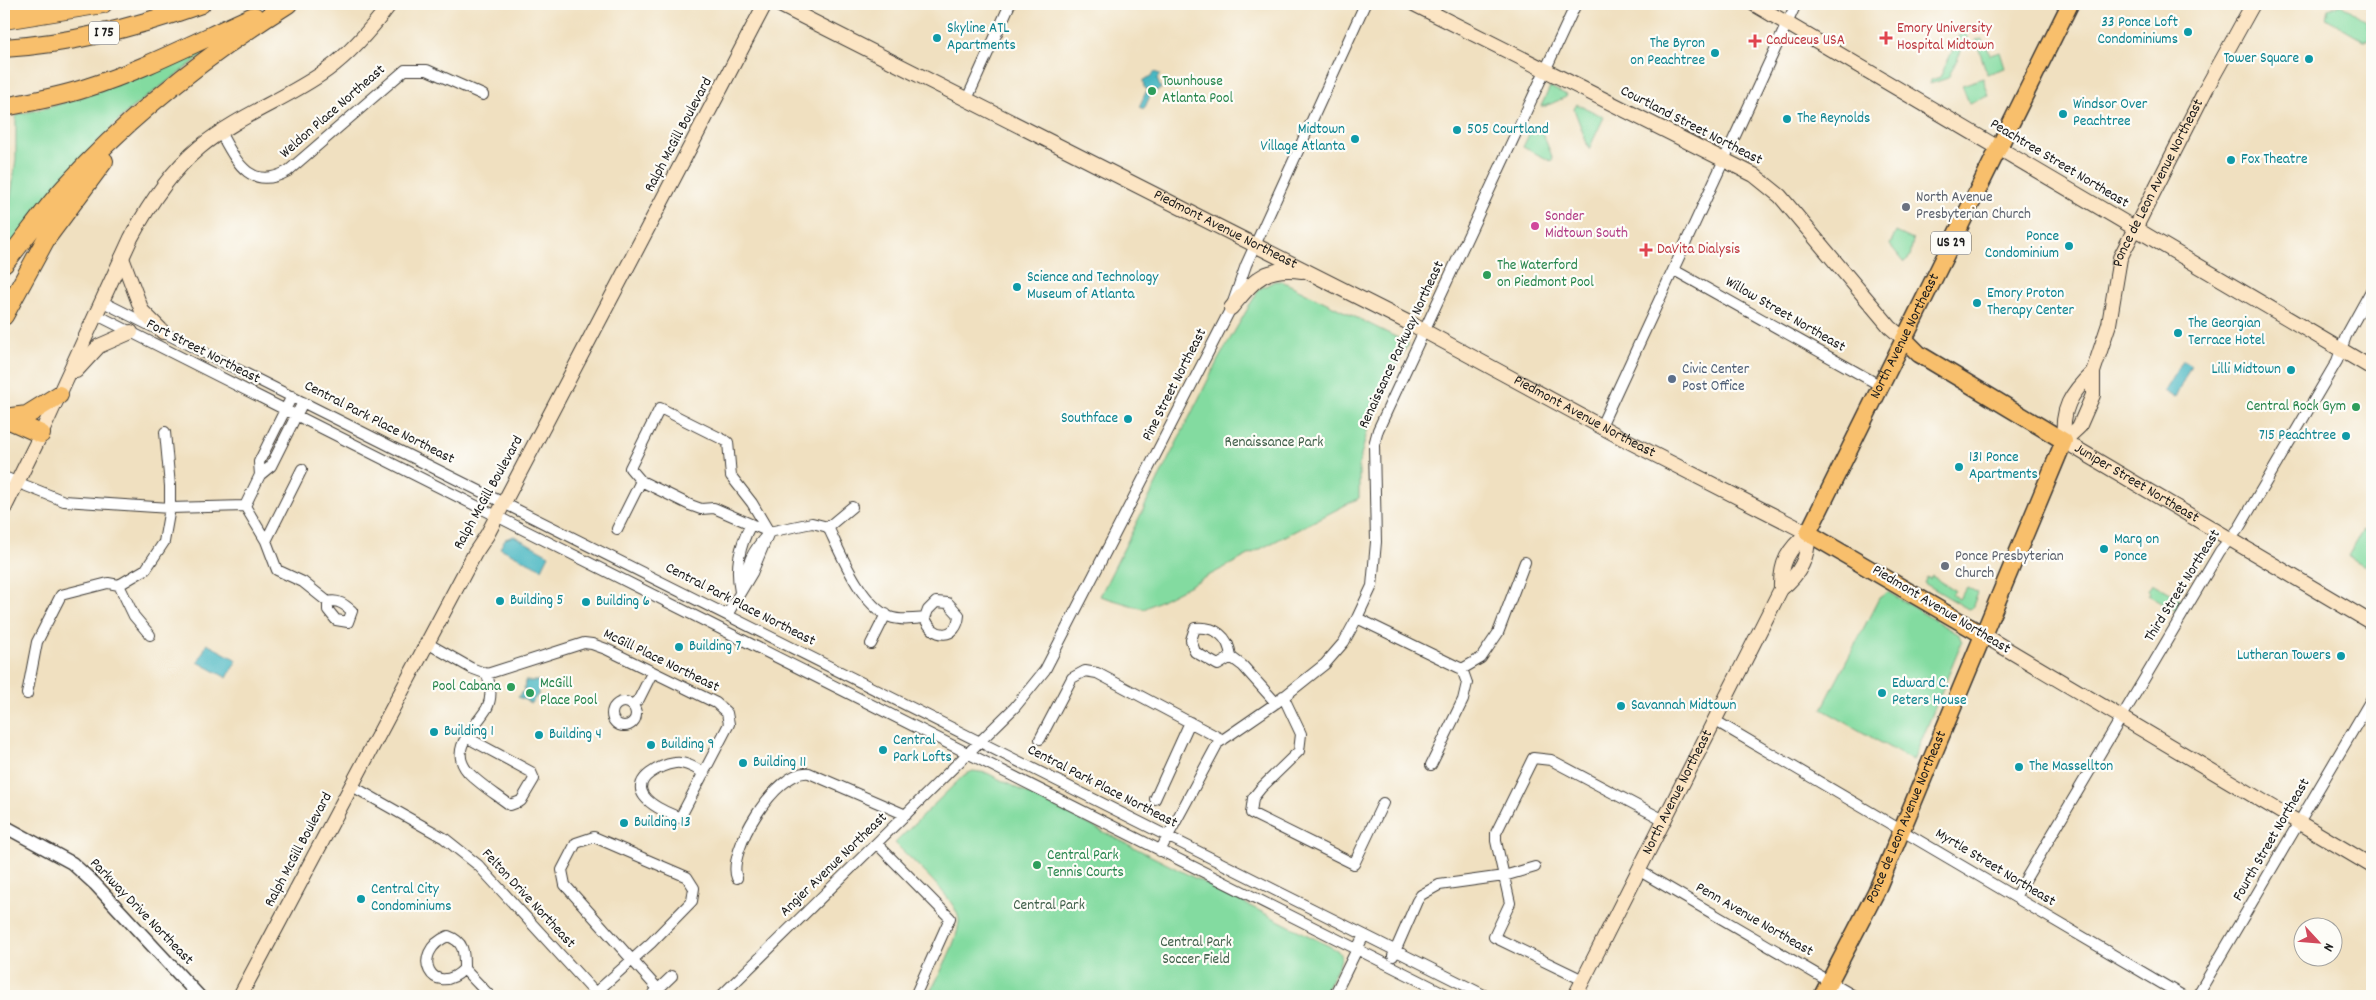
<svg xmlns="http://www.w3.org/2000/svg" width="2376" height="1000" font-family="Dekko,sans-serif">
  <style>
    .green { fill: #83dba0; stroke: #507c5e }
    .water { fill: #48b7c2; stroke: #326a6f }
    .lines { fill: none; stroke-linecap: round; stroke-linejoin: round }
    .minor-casing { stroke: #3c3935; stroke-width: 12 }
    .tertiary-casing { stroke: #3c3935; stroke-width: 15 }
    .secondary-casing { stroke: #3c3935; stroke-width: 16 }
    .trunk-casing { stroke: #3c3935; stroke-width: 19 }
    .motorway-casing { stroke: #3c3935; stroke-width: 20 }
    .minor { stroke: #fff; stroke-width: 10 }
    .tertiary { stroke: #fff; stroke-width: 12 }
    .secondary { stroke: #fce5c4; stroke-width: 14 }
    .trunk { stroke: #f8bf6c; stroke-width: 16 }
    .motorway { stroke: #f8bf6c; stroke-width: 18 }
    .culture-dot { fill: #0f9aa8; stroke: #fdfcf7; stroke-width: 2 }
    .health-dot { fill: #e0444e; stroke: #fdfcf7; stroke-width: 2 }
    .leisure-dot { fill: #2e9e5b; stroke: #fdfcf7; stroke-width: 2 }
    .worship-dot { fill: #6b7280; stroke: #fdfcf7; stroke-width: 2 }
    .hotel-dot { fill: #d1479c; stroke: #fdfcf7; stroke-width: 2 }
    .service-dot { fill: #5c6f8a; stroke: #fdfcf7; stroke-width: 2 }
    .labels { text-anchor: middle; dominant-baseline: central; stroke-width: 4.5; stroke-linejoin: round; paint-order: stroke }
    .shield { fill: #fdfcf7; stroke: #605f5e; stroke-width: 1 }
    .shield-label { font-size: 14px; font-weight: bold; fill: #1c1c1c }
    .culture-label { font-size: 15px; fill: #0d838f; stroke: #fdfcf7; text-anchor: start }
    .health-label { font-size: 15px; fill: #be3a42; stroke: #fdfcf7; text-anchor: start }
    .leisure-label { font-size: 15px; fill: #27864d; stroke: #fdfcf7; text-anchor: start }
    .street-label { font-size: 15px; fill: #1c1c1c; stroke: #fdfcf7 }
    .worship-label { font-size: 15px; fill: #5b616d; stroke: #fdfcf7; text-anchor: start }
    .hotel-label { font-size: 15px; fill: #b23c85; stroke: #fdfcf7; text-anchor: start }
    .service-label { font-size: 15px; fill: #4e5e75; stroke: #fdfcf7; text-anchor: start }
    .park-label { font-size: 15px; fill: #405f4a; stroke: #fdfcf7 }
  </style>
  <rect width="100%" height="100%" fill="#fdfcf7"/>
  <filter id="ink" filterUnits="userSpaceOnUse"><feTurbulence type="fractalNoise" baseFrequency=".02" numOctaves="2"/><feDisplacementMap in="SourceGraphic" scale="10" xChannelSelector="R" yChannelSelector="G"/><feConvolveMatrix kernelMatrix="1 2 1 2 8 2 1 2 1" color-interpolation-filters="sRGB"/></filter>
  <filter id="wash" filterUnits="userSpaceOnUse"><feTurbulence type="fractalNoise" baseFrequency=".0096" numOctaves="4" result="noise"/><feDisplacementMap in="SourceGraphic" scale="20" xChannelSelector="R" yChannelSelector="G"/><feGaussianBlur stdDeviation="1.12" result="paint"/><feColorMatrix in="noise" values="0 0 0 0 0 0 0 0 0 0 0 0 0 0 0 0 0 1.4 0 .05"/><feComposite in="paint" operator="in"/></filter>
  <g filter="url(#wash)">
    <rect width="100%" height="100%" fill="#f0e0c0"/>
    <path class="green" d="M2341 4 2369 23 2367 26 2372 39 2364 40 2326 18 2328 9Z
      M1967 33 1968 37 1948 78 1930 84 1931 80 1940 77 1960 35Z
      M218 38 221 42 129 110 87 152 4 253V231L9 211 16 159V116L19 114C91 100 152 68 218 38Z
      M1982 39 1984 46 1987 45 1990 55 2000 52 2005 68 1987 74 1976 40Z
      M1983 78 1989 96 1969 103 1962 85Z
      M1550 87 1567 95 1566 97 1546 106H1541Z
      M1577 104 1604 117 1589 149 1574 109Z
      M1536 126 1541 129 1553 159 1551 161 1523 147 1532 128Z
      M1896 232 1913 240 1910 257 1904 262 1890 245Z
      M1275 281H1282L1408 343 1368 428 1359 464V498L1144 609 1100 596 1218 360 1259 289Z
      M2363 530 2372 535V553L2365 566 2348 556Z
      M1932 576 1955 590 1952 595 1959 599 1967 587 1978 593 1972 608 1968 609 1924 583 1927 577 1930 579Z
      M2152 583 2182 600 2176 611 2148 595 2150 592 2148 590Z
      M1888 592 1959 635 1962 642 1913 761 1822 709 1879 598Z
      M973 771 987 773 1337 950 1341 955V960L1323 996H929C938 975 957 944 959 922 961 903 909 858 895 843L964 775Z"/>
    <path class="water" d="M1154 72 1160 74 1157 79 1161 89 1152 92 1144 109 1139 107 1147 90 1144 87 1143 80 1152 76Z
      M2183 360 2191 365 2175 398 2164 391Z
      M514 536 549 555 542 569 500 548 505 539Z
      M207 644 237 660 227 678 198 662Z
      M525 681H540L538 695 531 703 518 697 524 690Z"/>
  </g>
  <g filter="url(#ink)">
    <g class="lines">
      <g class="minor-casing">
        <path id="minor" d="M967 99 1010 4
          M220 132C236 161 250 192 288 171L405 70H427L483 95
          M1674 270 1881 386
          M103 302 1486 996
          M97 315 1450 996
          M1601 426 1796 4
          M302 469 266 541 277 570 303 582 328 602C338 599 345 605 352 611L348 622 336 620 328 610V602
          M260 475 259 462 292 396
          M4 477 64 501 170 508V486L165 432
          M828 527 852 507
          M617 529 641 481
          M769 532 752 503 731 476 728 442 660 408 630 468 641 481 690 505 701 509 714 508 769 532 812 523 828 527C841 554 861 605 890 617 900 621 914 619 925 618 933 639 957 640 959 615L948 603 936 602 928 610 925 618
          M266 541 245 506 260 475 271 466 303 402
          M745 581C746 563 755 548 767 535
          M740 592C735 567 739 547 751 524
          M727 615 752 573 769 532
          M1357 618 1462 669 1481 658 1498 633 1525 562
          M150 635 134 616 119 585 146 569 164 542 170 508 245 506
          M427 643 471 668 487 674 584 643 592 644 606 649 716 703 727 713 729 724 680 818C669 813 652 807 644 796 631 778 662 765 675 763 685 761 696 769 704 773
          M871 644 886 614
          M1231 657 1218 665 1195 652 1191 640 1195 628C1215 626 1229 636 1231 657L1243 666 1276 703
          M27 694 37 642 61 595 108 583 119 585
          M1283 696 1301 734 1299 751 1261 788 1253 798 1251 813 1354 864 1383 803
          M612 714a12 12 0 1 1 24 0a12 12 0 1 1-24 0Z
          M632 705 639 699 652 673
          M1714 720 2183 996
          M466 737 531 772 534 779 521 801 510 805C497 795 479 784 468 772 447 748 476 727 487 708 493 696 490 685 487 674
          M1040 739 1072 678 1085 671 1097 673 1114 682 1223 740
          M1431 765 1463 700 1467 683 1462 669
          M352 786 444 838 478 865 598 996
          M1155 799 1190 722
          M877 844 950 918 915 996
          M1160 851 1218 743 1276 703 1325 664 1344 642 1357 618 1372 586 1376 542 1374 445 1378 430 1576 4
          M1638 870 1854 996
          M737 878C726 853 776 769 809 773L906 815
          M2015 897 2220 551 2239 528 2337 361 2346 336 2372 289
          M1393 956 1417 901 1421 895 1439 885 1504 876 1535 867
          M464 969C433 1000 408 953 448 936 465 942 464 953 464 969L490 996
          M1583 980 1494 937 1510 903 1496 841V833L1533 758 1551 760 1664 820
          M595 993 651 943 692 901 694 888 687 877 594 837 576 843 562 870 565 885 658 989
          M651 996 672 976
          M721 996 1015 707 1045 670 1231 308 1246 265 1365 4
          M1334 996 1364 935
          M2197 996 2372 698"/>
      </g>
      <g class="tertiary-casing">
        <path id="tertiary" d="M4 826 72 863 95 884 199 996"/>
      </g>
      <g class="secondary-casing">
        <g id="secondary">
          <path id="s1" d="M778 4 1415 326 1624 439 1808 533"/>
          <path d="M1414 4 1754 175 1780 196 1890 327 1904 339"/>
          <path d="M1754 4 2372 368"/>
          <path d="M122 258 142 311 163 332"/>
          <path d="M1231 308C1255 280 1263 266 1302 271"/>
          <path d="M76 371 99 346 131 332"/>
          <path id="s2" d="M2064 441 2079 427 2093 395V372L2109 324 2120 258 2206 89 2253 4"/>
          <path id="s3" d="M2064 441 2372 623"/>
          <path d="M2064 441C2061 409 2070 394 2093 372"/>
          <path d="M4 509 41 434 131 238C149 204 170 172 200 147 239 115 287 99 327 70 352 52 372 28 390 4"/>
          <path d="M1781 589C1780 563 1788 549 1808 533"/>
          <path d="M1983 635 2372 866"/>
          <path d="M240 996 475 553 487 535 765 4"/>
          <path id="s4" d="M1575 996 1781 589C1800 574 1809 557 1808 533"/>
        </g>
      </g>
      <g class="trunk-casing">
        <g id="trunk">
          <path id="s5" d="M1983 635 1808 533 2070 4"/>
          <path id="s6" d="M1822 996 1876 892 2064 441 1919 354 1904 339"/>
        </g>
      </g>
      <g class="motorway-casing">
        <path id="motorway" d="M4 6 23 4
          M4 20 103 4
          M4 48C71 44 137 27 201 4
          M4 107C31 102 59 97 86 88 143 70 198 41 254 16
          M4 264C25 239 43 211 65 187 129 116 207 55 288 4
          M4 316 46 239 104 161
          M4 418 27 415 59 395
          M5 418 41 434"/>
      </g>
      <use href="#minor" class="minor"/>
      <use href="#tertiary" class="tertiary"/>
      <use href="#secondary" class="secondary"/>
      <use href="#trunk" class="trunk"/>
      <use href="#motorway" class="motorway"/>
    </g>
  </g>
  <g class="culture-dot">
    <circle cx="2188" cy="32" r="5"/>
    <circle cx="937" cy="38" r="5"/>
    <circle cx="1715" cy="53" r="5"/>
    <circle cx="2309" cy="59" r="5"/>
    <circle cx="2063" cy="114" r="5"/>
    <circle cx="1787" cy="119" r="5"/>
    <circle cx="1457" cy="130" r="5"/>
    <circle cx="1355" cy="139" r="5"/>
    <circle cx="2231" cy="160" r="5"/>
    <circle cx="2069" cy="246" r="5"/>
    <circle cx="1017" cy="287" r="5"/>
    <circle cx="1977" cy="303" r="5"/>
    <circle cx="2178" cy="333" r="5"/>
    <circle cx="2291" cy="370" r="5"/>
    <circle cx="1128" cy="419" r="5"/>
    <circle cx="2346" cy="436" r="5"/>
    <circle cx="1959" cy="467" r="5"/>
    <circle cx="2104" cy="549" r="5"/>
    <circle cx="500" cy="601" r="5"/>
    <circle cx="586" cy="602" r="5"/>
    <circle cx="679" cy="647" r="5"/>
    <circle cx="2341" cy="656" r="5"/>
    <circle cx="1882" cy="693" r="5"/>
    <circle cx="1621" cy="706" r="5"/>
    <circle cx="434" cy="732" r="5"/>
    <circle cx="539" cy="735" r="5"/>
    <circle cx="651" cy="745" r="5"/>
    <circle cx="883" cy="750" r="5"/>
    <circle cx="743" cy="763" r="5"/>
    <circle cx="2019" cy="767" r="5"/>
    <circle cx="624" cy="823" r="5"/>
    <circle cx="361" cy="899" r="5"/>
  </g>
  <g class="health-dot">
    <path d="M1883.5 30.5h5v5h5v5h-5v5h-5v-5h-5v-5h5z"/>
    <path d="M1752.5 33.5h5v5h5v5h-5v5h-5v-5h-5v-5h5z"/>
    <path d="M1643.5 242.5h5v5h5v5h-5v5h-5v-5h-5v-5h5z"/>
  </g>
  <g class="leisure-dot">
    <circle cx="1152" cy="91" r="5"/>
    <circle cx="1487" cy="275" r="5"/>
    <circle cx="2356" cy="407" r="5"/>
    <circle cx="511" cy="687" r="5"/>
    <circle cx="530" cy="693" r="5"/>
    <circle cx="1037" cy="865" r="5"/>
  </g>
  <g class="worship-dot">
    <circle cx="1906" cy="207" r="5"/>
    <circle cx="1945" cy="566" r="5"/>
  </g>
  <circle class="hotel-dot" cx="1535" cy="226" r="5"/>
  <circle class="service-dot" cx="1672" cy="379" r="5"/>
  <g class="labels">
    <g class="shield">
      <rect x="89" y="21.5" width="30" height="23" rx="4"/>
      <rect x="1931" y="231.5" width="40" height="23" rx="4"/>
    </g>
    <g class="shield-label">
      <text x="104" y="33">I 75</text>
      <text x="1951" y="243">US 29</text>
    </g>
    <g class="culture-label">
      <text x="2178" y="23" text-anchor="end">33 Ponce Loft<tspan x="2178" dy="17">Condominiums</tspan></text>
      <text x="947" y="29">Skyline ATL<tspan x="947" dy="17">Apartments</tspan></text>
      <text x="1705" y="44" text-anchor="end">The Byron<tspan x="1705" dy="17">on Peachtree</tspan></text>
      <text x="2299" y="59" text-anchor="end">Tower Square</text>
      <text x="2073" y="105">Windsor Over<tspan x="2073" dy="17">Peachtree</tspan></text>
      <text x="1797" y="119">The Reynolds</text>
      <text x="1345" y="130" text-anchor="end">Midtown<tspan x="1345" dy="17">Village Atlanta</tspan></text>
      <text x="1467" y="130">505 Courtland</text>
      <text x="2241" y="160">Fox Theatre</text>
      <text x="2059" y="237" text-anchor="end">Ponce<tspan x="2059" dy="17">Condominium</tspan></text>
      <text x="1027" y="278">Science and Technology<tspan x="1027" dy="17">Museum of Atlanta</tspan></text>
      <text x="1987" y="294">Emory Proton<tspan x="1987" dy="17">Therapy Center</tspan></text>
      <text x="2188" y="324">The Georgian<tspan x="2188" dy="17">Terrace Hotel</tspan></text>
      <text x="2281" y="370" text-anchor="end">Lilli Midtown</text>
      <text x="1118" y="419" text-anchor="end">Southface</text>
      <text x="2336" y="436" text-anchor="end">715 Peachtree</text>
      <text x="1969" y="458">131 Ponce<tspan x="1969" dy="17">Apartments</tspan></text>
      <text x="2114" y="540">Marq on<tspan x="2114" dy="17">Ponce</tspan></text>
      <text x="510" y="601">Building 5</text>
      <text x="596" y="602">Building 6</text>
      <text x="689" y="647">Building 7</text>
      <text x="2331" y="656" text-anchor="end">Lutheran Towers</text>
      <text x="1892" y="684">Edward C.<tspan x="1892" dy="17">Peters House</tspan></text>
      <text x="1631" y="706">Savannah Midtown</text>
      <text x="444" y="732">Building 1</text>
      <text x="549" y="735">Building 4</text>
      <text x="893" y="741">Central<tspan x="893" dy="17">Park Lofts</tspan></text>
      <text x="661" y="745">Building 9</text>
      <text x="753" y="763">Building 11</text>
      <text x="2029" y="767">The Massellton</text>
      <text x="634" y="823">Building 13</text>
      <text x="371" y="890">Central City<tspan x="371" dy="17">Condominiums</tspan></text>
    </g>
    <g class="health-label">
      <text x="1897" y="29">Emory University<tspan x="1897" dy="17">Hospital Midtown</tspan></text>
      <text x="1766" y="41">Caduceus USA</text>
      <text x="1657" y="250">DaVita Dialysis</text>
    </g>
    <g class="leisure-label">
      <text x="1162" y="82">Townhouse<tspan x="1162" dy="17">Atlanta Pool</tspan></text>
      <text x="1497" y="266">The Waterford<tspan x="1497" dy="17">on Piedmont Pool</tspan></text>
      <text x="2346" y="407" text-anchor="end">Central Rock Gym</text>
      <text x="540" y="684">McGill<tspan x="540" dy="17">Place Pool</tspan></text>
      <text x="501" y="687" text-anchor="end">Pool Cabana</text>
      <text x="1047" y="856">Central Park<tspan x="1047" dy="17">Tennis Courts</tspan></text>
    </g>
    <g class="street-label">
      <text transform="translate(333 112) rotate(-41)">Weldon Place Northeast</text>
      <text transform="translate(1691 126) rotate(27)">Courtland Street Northeast</text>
      <text transform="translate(679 135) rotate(-62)">Ralph McGill Boulevard</text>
      <text transform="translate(2059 164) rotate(31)">Peachtree Street Northeast</text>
      <text stroke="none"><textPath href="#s2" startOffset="280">Ponce de Leon Avenue Northeast</textPath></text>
      <text stroke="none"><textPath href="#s1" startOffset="501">Piedmont Avenue Northeast</textPath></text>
      <text transform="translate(1785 315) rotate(30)">Willow Street Northeast</text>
      <text stroke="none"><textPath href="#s5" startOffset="422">North Avenue Northeast</textPath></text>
      <text transform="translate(1402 345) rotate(-65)">Renaissance Parkway Northeast</text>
      <text transform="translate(203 352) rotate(27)">Fort Street Northeast</text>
      <text transform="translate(1175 385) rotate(-63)">Pine Street Northeast</text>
      <text stroke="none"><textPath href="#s1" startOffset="906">Piedmont Avenue Northeast</textPath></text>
      <text transform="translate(379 423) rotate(27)">Central Park Place Northeast</text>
      <text stroke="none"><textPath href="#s3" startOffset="84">Juniper Street Northeast</textPath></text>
      <text transform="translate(489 493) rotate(-61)">Ralph McGill Boulevard</text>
      <text transform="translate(2183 586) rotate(-58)">Third Street Northeast</text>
      <text transform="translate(740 605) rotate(27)">Central Park Place Northeast</text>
      <text transform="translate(1941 610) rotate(31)">Piedmont Avenue Northeast</text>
      <text transform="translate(661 661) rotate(26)">McGill Place Northeast</text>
      <text transform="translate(1102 787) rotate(27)">Central Park Place Northeast</text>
      <text stroke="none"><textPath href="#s4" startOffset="228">North Avenue Northeast</textPath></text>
      <text stroke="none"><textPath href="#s6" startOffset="198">Ponce de Leon Avenue Northeast</textPath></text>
      <text transform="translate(2272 840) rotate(-60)">Fourth Street Northeast</text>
      <text transform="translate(299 850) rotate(-62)">Ralph McGill Boulevard</text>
      <text transform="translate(834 865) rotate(-44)">Angier Avenue Northeast</text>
      <text transform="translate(1995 868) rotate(31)">Myrtle Street Northeast</text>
      <text transform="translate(528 899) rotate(47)">Felton Drive Northeast</text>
      <text transform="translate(141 912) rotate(46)">Parkway Drive Northeast</text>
      <text transform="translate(1754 920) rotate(30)">Penn Avenue Northeast</text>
    </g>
    <g class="worship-label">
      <text x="1916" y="198">North Avenue<tspan x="1916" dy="17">Presbyterian Church</tspan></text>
      <text x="1955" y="557">Ponce Presbyterian<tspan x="1955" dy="17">Church</tspan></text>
    </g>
    <g class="hotel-label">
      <text x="1545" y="217">Sonder<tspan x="1545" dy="17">Midtown South</tspan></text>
    </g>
    <g class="service-label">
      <text x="1682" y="370">Civic Center<tspan x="1682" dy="17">Post Office</tspan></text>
    </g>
    <g class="park-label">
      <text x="1274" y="443">Renaissance Park</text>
      <text x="1049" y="906">Central Park</text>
      <text x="1196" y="943">Central Park<tspan x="1196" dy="17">Soccer Field</tspan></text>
    </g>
  </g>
  <rect width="2376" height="1000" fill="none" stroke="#fdfcf7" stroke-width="20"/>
  <g transform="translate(2318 942) rotate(116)"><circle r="24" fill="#fdfcf7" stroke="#a3a29f"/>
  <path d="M0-4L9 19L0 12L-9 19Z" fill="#d1495b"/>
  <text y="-8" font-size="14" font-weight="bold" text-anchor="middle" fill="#1c1c1c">N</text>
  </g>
</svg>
